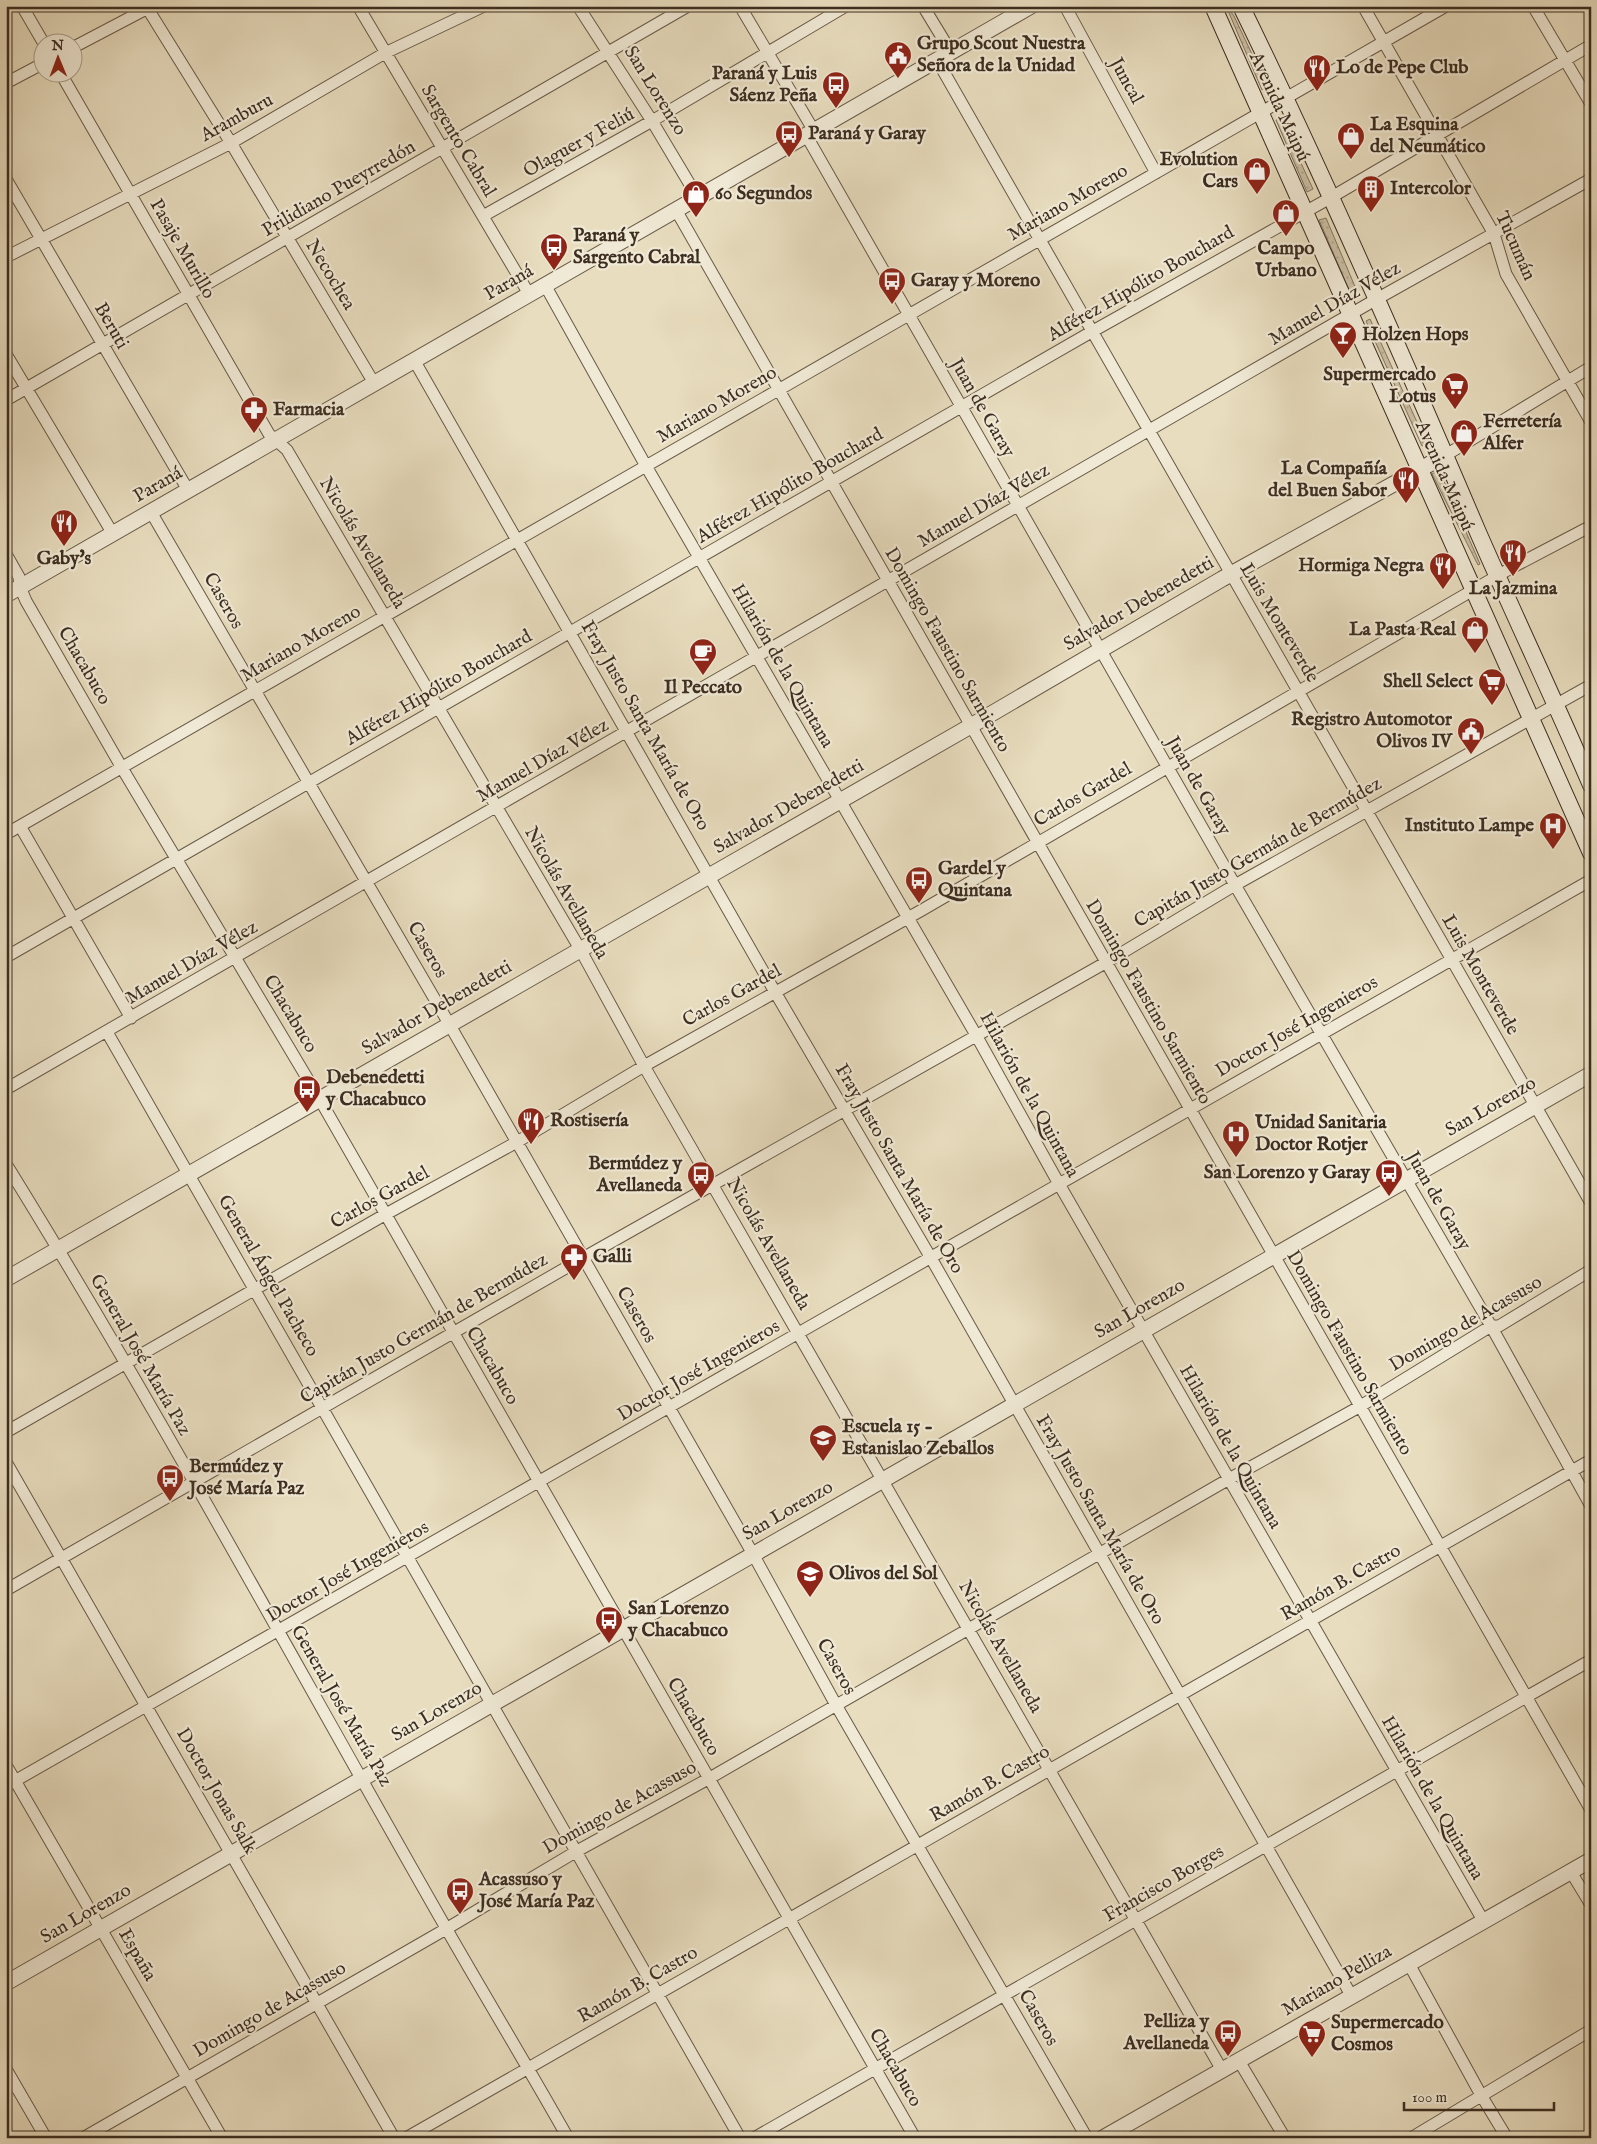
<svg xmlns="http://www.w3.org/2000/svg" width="1597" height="2144" font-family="'IM FELL English',serif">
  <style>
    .grass { fill: url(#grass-dots); stroke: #847662 }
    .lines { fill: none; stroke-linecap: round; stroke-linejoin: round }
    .minor-casing { stroke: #675a48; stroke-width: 13 }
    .tertiary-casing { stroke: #675a48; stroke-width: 17 }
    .secondary-casing { stroke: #3c2e21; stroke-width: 18 }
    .minor { stroke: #f0e9d5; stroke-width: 11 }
    .tertiary { stroke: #f0e9d5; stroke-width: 15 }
    .secondary { stroke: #f0e9d5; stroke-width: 16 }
    .labels { text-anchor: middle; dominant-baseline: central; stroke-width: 4.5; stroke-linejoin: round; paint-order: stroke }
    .poi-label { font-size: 19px; font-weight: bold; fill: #3c2e21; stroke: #f0e9d5; text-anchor: start }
    .street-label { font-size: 19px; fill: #3c2e21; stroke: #f0e9d5 }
  </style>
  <defs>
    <pattern id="grass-dots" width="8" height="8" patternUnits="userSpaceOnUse" patternTransform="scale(1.25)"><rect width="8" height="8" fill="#cbbfa4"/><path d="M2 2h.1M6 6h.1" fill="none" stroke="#afa48d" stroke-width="1.8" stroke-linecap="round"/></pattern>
  </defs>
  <rect width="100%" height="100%" fill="#e8ddbf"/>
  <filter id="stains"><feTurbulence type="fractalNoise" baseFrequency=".004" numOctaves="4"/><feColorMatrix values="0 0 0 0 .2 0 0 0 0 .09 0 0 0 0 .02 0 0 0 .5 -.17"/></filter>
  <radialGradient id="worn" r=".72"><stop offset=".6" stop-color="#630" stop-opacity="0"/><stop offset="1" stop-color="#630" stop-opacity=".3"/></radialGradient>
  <path class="grass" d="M1226 6 1234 16 1267 86 1262 90Z
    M1280 118 1313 189 1307 192 1276 120Z
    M1326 218 1356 289 1350 292 1319 220Z
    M1370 319 1427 444 1422 446 1366 321Z
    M1439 470 1480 564 1478 565 1432 474Z"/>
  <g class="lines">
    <g class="minor-casing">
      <path id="minor" d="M22 6 43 42
        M146 6 231 143 374 383
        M358 6 529 294
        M578 6 652 121 698 198
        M740 6 814 131
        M923 6 951 52
        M1065 6 1156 173
        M1363 6 1494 234 1506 274 1591 422
        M1533 6 1591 104
        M72 48 152 6
        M937 60 1591 1203
        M60 72 269 434 287 450 580 949 644 1066 1222 2070
        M6 83 42 64
        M806 135 1235 885 1491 1326 1591 1506
        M6 179 188 490
        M676 210 1591 1810
        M483 216 652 121 846 6
        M6 257 231 143 385 53 484 6
        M545 285 646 466 976 1035 1059 1184 1484 1922
        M6 354 113 534
        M414 360 775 992 931 1258 1351 1995
        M6 400 688 6
        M1446 455 1591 367
        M151 512 444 1015 753 1554 836 1705 1087 2138
        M6 554 19 577 20 587 26 601 122 768 319 1098 915 2138
        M20 826 131 1018
        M6 834 1446 6
        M6 957 1093 331 1330 198 1591 45
        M107 1032 740 2138
        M6 1089 1375 300 1591 179
        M6 1164C161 1414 300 1673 446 1928 486 1998 528 2067 568 2138
        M6 1432 386 1214 517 1142 644 1066 922 910 1511 568 1591 526
        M6 1462 394 2138
        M6 1590 583 1258 1105 963 1235 885 1591 685
        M6 1765 222 2138
        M6 1786 1591 880
        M1571 1872 1591 1905
        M1409 1964 1481 2095 1507 2138
        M1239 2061 1285 2138
        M6 2069 46 2138
        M83 2138 446 1929 577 1851 708 1779 1229 1479 1359 1407 1491 1326H1499L1591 1270
        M406 2138 1591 1460
        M754 2138 1591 1660
        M1411 2138 1591 2030"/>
    </g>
    <g class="tertiary-casing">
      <path id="tertiary" d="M6 595 1031 6
        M6 1279 962 731 1222 579 1446 455
        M6 1983 1591 1074
        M1103 2138 1591 1860"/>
    </g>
    <g class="secondary-casing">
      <path id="secondary" d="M1213 6 1591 853
        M1241 6C1325 178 1402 354 1477 530 1514 615 1554 699 1591 785"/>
    </g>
    <use href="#minor" class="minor"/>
    <use href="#tertiary" class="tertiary"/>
    <use href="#secondary" class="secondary"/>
  </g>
  <defs>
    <g id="civic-pin" transform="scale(1.4375)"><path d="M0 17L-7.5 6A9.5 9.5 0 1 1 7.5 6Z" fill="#8f2418" stroke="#f0e9d5"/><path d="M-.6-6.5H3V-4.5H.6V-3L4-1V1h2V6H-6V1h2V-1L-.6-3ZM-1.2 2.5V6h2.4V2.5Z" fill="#fff"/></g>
    <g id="restaurant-pin" transform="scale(1.4375)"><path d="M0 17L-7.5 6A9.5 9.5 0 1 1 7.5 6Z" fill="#8f2418" stroke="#f0e9d5"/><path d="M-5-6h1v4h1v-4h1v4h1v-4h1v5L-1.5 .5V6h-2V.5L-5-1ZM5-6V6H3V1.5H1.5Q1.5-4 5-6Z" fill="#fff"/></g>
    <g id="bus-pin" transform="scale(1.4375)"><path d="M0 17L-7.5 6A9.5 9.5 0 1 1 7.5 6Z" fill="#8f2418" stroke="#f0e9d5"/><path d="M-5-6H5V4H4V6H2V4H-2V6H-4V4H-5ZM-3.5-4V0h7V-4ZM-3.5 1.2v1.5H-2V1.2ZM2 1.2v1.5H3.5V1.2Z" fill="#fff"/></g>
    <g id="shop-pin" transform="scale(1.4375)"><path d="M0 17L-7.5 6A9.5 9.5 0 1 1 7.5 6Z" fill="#8f2418" stroke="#f0e9d5"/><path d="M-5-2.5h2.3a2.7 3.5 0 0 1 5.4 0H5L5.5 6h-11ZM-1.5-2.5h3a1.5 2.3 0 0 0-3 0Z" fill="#fff"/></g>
    <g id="building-pin" transform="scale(1.4375)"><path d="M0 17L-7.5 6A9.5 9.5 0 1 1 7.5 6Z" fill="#8f2418" stroke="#f0e9d5"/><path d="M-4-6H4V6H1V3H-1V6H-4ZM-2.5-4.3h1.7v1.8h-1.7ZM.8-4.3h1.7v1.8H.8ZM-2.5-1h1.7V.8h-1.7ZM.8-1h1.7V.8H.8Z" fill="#fff"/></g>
    <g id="bar-pin" transform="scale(1.4375)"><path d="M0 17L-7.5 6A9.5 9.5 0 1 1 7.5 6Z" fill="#8f2418" stroke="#f0e9d5"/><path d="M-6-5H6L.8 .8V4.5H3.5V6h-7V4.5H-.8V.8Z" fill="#fff"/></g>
    <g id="supermarket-pin" transform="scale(1.4375)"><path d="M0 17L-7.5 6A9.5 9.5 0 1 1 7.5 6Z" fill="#8f2418" stroke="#f0e9d5"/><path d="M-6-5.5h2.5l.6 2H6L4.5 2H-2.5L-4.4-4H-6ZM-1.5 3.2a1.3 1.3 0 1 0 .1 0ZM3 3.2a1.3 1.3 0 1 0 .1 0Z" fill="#fff"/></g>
    <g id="pharmacy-pin" transform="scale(1.4375)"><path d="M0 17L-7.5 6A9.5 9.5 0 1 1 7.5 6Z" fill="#8f2418" stroke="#f0e9d5"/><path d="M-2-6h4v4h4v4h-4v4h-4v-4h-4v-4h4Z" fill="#fff"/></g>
    <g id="cafe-pin" transform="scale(1.4375)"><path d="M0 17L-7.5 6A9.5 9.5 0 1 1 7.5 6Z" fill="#8f2418" stroke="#f0e9d5"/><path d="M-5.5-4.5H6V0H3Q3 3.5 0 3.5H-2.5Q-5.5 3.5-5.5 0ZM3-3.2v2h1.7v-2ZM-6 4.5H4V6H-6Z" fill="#fff"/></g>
    <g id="hospital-pin" transform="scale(1.4375)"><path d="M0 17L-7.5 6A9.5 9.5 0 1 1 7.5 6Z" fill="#8f2418" stroke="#f0e9d5"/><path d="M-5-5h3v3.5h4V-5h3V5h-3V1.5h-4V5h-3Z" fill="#fff"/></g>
    <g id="school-pin" transform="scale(1.4375)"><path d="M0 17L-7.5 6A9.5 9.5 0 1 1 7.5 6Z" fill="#8f2418" stroke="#f0e9d5"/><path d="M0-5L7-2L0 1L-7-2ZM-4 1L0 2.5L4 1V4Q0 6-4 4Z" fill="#fff"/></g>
  </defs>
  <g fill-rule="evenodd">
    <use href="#civic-pin" x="898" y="55"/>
    <use href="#restaurant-pin" x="1317" y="68"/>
    <use href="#bus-pin" x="836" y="85"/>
    <use href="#bus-pin" x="789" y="134"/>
    <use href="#shop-pin" x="1351" y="136"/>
    <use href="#shop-pin" x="1257" y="171"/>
    <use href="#building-pin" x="1371" y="189"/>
    <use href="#shop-pin" x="696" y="194"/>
    <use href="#shop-pin" x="1286" y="213"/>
    <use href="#bus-pin" x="554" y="247"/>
    <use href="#bus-pin" x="892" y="281"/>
    <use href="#bar-pin" x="1343" y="335"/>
    <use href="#supermarket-pin" x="1455" y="386"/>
    <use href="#pharmacy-pin" x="254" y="410"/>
    <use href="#shop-pin" x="1464" y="433"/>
    <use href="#restaurant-pin" x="1406" y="480"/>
    <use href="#restaurant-pin" x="64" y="523"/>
    <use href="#restaurant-pin" x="1513" y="553"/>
    <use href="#restaurant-pin" x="1443" y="566"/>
    <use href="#shop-pin" x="1475" y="630"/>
    <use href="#cafe-pin" x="703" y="652"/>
    <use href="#supermarket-pin" x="1492" y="682"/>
    <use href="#civic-pin" x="1471" y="731"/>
    <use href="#hospital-pin" x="1553" y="826"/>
    <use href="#bus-pin" x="919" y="880"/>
    <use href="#bus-pin" x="307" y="1089"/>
    <use href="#restaurant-pin" x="531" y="1121"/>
    <use href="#hospital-pin" x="1236" y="1134"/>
    <use href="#bus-pin" x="1389" y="1173"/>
    <use href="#bus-pin" x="701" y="1175"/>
    <use href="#pharmacy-pin" x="574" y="1257"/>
    <use href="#school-pin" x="823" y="1438"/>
    <use href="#bus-pin" x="170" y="1478"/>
    <use href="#school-pin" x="810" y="1574"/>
    <use href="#bus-pin" x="609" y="1620"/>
    <use href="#bus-pin" x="460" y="1891"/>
    <use href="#bus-pin" x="1228" y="2033"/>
    <use href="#supermarket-pin" x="1312" y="2034"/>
  </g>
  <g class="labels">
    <g class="poi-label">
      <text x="917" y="44">Grupo Scout Nuestra<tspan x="917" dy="22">Señora de la Unidad</tspan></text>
      <text x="1336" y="68">Lo de Pepe Club</text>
      <text x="817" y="74" text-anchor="end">Paraná y Luis<tspan x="817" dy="22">Sáenz Peña</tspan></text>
      <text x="1370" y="125">La Esquina<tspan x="1370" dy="22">del Neumático</tspan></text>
      <text x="808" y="134">Paraná y Garay</text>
      <text x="1238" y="160" text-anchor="end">Evolution<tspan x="1238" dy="22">Cars</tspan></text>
      <text x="1390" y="189">Intercolor</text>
      <text x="715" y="194">60 Segundos</text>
      <text x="573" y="236">Paraná y<tspan x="573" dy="22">Sargento Cabral</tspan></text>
      <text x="1286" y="249" text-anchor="middle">Campo<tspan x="1286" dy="22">Urbano</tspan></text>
      <text x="911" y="281">Garay y Moreno</text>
      <text x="1362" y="335">Holzen Hops</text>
      <text x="1436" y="375" text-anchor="end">Supermercado<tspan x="1436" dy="22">Lotus</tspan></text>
      <text x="273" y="410">Farmacia</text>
      <text x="1483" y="422">Ferretería<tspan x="1483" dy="22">Alfer</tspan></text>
      <text x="1387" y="469" text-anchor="end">La Compañía<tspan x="1387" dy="22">del Buen Sabor</tspan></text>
      <text x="64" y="559" text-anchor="middle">Gaby's</text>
      <text x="1424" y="566" text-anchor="end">Hormiga Negra</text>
      <text x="1513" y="589" text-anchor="middle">La Jazmina</text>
      <text x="1456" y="630" text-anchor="end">La Pasta Real</text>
      <text x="1473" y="682" text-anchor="end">Shell Select</text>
      <text x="703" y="688" text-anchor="middle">Il Peccato</text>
      <text x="1452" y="720" text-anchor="end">Registro Automotor<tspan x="1452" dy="22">Olivos IV</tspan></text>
      <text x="1534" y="826" text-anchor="end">Instituto Lampe</text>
      <text x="938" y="869">Gardel y<tspan x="938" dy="22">Quintana</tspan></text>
      <text x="326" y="1078">Debenedetti<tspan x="326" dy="22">y Chacabuco</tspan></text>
      <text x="550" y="1121">Rostisería</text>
      <text x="1255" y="1123">Unidad Sanitaria<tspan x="1255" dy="22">Doctor Rotjer</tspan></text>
      <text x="682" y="1164" text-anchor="end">Bermúdez y<tspan x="682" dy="22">Avellaneda</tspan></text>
      <text x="1370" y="1173" text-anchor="end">San Lorenzo y Garay</text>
      <text x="593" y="1257">Galli</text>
      <text x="842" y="1427">Escuela 15 -<tspan x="842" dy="22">Estanislao Zeballos</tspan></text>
      <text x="189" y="1467">Bermúdez y<tspan x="189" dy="22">José María Paz</tspan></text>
      <text x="829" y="1574">Olivos del Sol</text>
      <text x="628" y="1609">San Lorenzo<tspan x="628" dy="22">y Chacabuco</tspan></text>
      <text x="479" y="1880">Acassuso y<tspan x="479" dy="22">José María Paz</tspan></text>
      <text x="1209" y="2022" text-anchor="end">Pelliza y<tspan x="1209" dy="22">Avellaneda</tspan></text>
      <text x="1331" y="2023">Supermercado<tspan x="1331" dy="22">Cosmos</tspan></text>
    </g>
    <g class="street-label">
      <text transform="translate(1126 81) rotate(61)">Juncal</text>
      <text transform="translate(655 91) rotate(58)">San Lorenzo</text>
      <text transform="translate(1279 107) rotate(65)">Avenida Maipú</text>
      <text transform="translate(237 118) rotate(-29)">Aramburu</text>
      <text transform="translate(458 141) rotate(59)">Sargento Cabral</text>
      <text transform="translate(579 143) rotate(-29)">Olaguer y Feliú</text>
      <text transform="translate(339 189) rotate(-30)">Prilidiano Pueyrredón</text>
      <text transform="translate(1068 203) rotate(-30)">Mariano Moreno</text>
      <text transform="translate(1515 246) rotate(66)">Tucumán</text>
      <text transform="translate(182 249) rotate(60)">Pasaje Murillo</text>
      <text transform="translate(330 275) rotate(59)">Necochea</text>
      <text transform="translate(509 283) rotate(-30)">Paraná</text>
      <text transform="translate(1141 284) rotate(-30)">Alférez Hipólito Bouchard</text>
      <text transform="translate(1335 304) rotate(-30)">Manuel Díaz Vélez</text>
      <text transform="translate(111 326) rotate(60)">Beruti</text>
      <text transform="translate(717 405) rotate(-30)">Mariano Moreno</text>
      <text transform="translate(982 408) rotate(60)">Juan de Garay</text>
      <text transform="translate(1444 476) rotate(66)">Avenida Maipú</text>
      <text transform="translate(158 485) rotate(-30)">Paraná</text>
      <text transform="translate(790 486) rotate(-30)">Alférez Hipólito Bouchard</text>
      <text transform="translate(984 506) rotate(-30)">Manuel Díaz Vélez</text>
      <text transform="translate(362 543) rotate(59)">Nicolás Avellaneda</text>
      <text transform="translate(223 601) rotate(60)">Caseros</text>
      <text transform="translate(1139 604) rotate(-30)">Salvador Debenedetti</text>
      <text transform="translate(1279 623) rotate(59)">Luis Monteverde</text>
      <text transform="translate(301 644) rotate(-30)">Mariano Moreno</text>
      <text transform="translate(947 650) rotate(60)">Domingo Faustino Sarmiento</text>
      <text transform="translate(84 666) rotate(60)">Chacabuco</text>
      <text transform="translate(782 666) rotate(60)">Hilarión de la Quintana</text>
      <text transform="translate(439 688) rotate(-30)">Alférez Hipólito Bouchard</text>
      <text transform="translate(645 726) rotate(60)">Fray Justo Santa María de Oro</text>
      <text transform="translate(543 761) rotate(-30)">Manuel Díaz Vélez</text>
      <text transform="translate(1198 786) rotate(60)">Juan de Garay</text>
      <text transform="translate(1083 795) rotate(-30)">Carlos Gardel</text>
      <text transform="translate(789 807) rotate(-30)">Salvador Debenedetti</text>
      <text transform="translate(1258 853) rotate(-30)">Capitán Justo Germán de Bermúdez</text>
      <text transform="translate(566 893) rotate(60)">Nicolás Avellaneda</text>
      <text transform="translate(427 950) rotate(60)">Caseros</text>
      <text transform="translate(192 963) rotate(-30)">Manuel Díaz Vélez</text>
      <text transform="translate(1480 975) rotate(60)">Luis Monteverde</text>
      <text transform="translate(732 996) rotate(-29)">Carlos Gardel</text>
      <text transform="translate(1148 1002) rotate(60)">Domingo Faustino Sarmiento</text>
      <text transform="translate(437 1008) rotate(-30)">Salvador Debenedetti</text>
      <text transform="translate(290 1014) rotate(59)">Chacabuco</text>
      <text transform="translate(1297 1027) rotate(-30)">Doctor José Ingenieros</text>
      <text transform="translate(1029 1095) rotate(61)">Hilarión de la Quintana</text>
      <text transform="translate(1491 1107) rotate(-30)">San Lorenzo</text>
      <text transform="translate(899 1169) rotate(60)">Fray Justo Santa María de Oro</text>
      <text transform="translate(380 1198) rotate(-29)">Carlos Gardel</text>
      <text transform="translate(1438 1201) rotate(60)">Juan de Garay</text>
      <text transform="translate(768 1244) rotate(60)">Nicolás Avellaneda</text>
      <text transform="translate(268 1276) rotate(60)">General Ángel Pacheco</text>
      <text transform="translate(1140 1309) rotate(-30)">San Lorenzo</text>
      <text transform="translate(636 1315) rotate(60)">Caseros</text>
      <text transform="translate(1466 1324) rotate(-30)">Domingo de Acassuso</text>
      <text transform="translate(424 1329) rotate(-30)">Capitán Justo Germán de Bermúdez</text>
      <text transform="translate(1349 1353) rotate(60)">Domingo Faustino Sarmiento</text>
      <text transform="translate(140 1355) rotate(60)">General José María Paz</text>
      <text transform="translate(492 1366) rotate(60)">Chacabuco</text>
      <text transform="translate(699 1371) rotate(-30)">Doctor José Ingenieros</text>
      <text transform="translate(1230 1447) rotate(60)">Hilarión de la Quintana</text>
      <text transform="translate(788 1511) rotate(-30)">San Lorenzo</text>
      <text transform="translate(1100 1520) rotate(60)">Fray Justo Santa María de Oro</text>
      <text transform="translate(348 1572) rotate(-30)">Doctor José Ingenieros</text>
      <text transform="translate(1341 1583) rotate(-30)">Ramón B. Castro</text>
      <text transform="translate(1000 1647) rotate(60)">Nicolás Avellaneda</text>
      <text transform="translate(836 1667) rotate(61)">Caseros</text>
      <text transform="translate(341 1706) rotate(60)">General José María Paz</text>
      <text transform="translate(437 1712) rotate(-30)">San Lorenzo</text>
      <text transform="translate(693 1717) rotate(60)">Chacabuco</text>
      <text transform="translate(990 1784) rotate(-30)">Ramón B. Castro</text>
      <text transform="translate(216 1791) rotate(60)">Doctor Jonas Salk</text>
      <text transform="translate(1432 1798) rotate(60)">Hilarión de la Quintana</text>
      <text transform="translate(620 1808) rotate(-29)">Domingo de Acassuso</text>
      <text transform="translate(1164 1884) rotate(-30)">Francisco Borges</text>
      <text transform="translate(86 1914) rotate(-30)">San Lorenzo</text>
      <text transform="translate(137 1955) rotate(60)">España</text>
      <text transform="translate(1337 1981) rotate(-30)">Mariano Pelliza</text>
      <text transform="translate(638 1985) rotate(-30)">Ramón B. Castro</text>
      <text transform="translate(270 2010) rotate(-30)">Domingo de Acassuso</text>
      <text transform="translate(1038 2018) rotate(60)">Caseros</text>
      <text transform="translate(895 2068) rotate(60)">Chacabuco</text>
    </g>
  </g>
  <rect width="1597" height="2144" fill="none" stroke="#e8ddbf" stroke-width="25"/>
  <rect x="8" y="8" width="1582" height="2129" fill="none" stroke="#3c2e21" stroke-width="2.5"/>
  <rect x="12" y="12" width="1572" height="2119" fill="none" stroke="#3c2e21"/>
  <g transform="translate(58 58) rotate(359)"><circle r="24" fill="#f0e9d5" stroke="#a89e8d"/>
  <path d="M0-4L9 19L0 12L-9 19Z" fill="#8f2418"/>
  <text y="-8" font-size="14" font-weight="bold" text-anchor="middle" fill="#3c2e21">N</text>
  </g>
  <path d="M1404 2102v8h150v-8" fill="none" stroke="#3c2e21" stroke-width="2.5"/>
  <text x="1412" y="2102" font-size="15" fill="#3c2e21" stroke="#f0e9d5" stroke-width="4" paint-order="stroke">100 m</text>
  <rect width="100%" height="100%" filter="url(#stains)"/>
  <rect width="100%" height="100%" fill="url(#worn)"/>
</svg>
